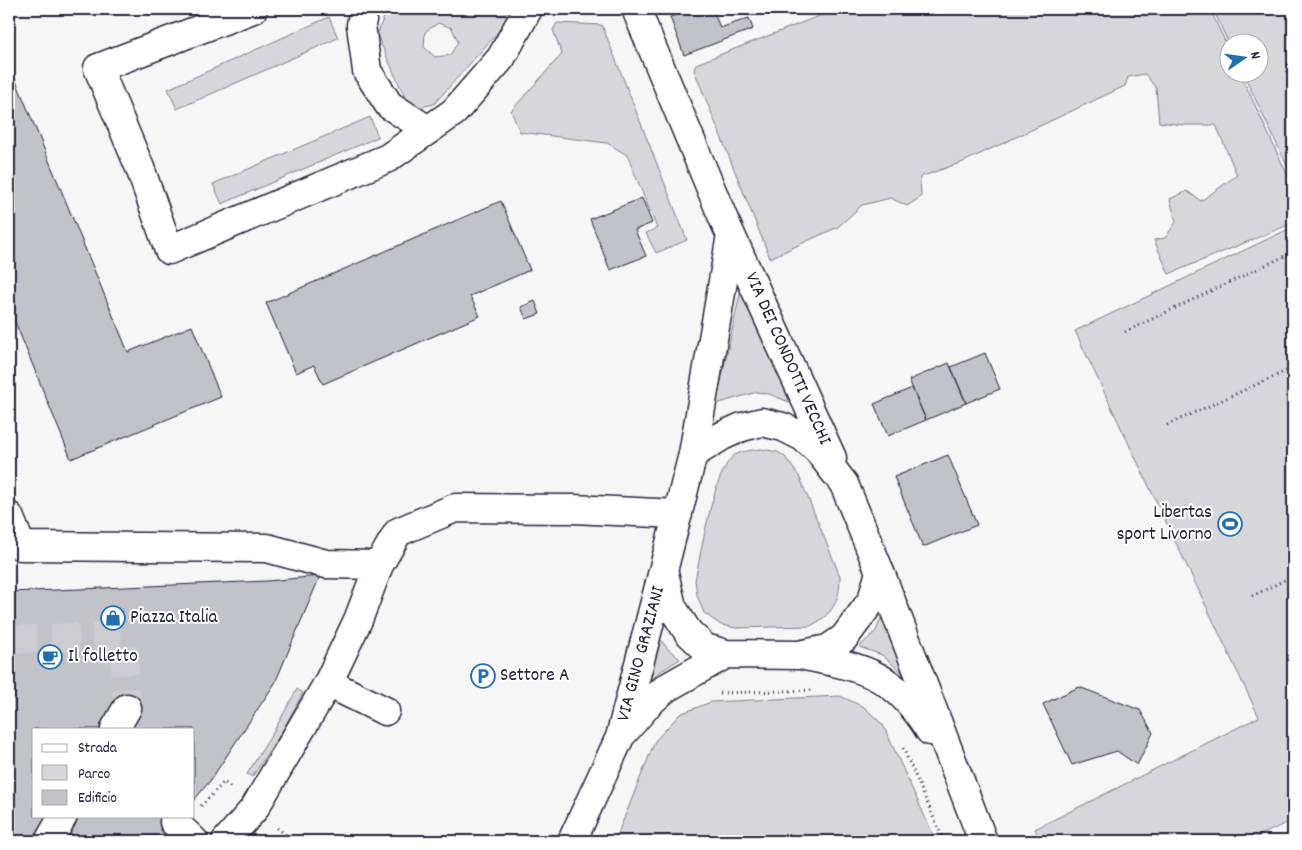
<svg xmlns="http://www.w3.org/2000/svg" width="1302" height="850" font-family="Dekko,sans-serif">
  <style>
    .green { fill: #d7d7db; stroke: #7c7c8b; fill-rule: evenodd }
    .building { fill: #c2c2c9; stroke: #22223b }
    .lines { fill: none; stroke-linecap: round; stroke-linejoin: round }
    .minor-tunnel { stroke: #ccccd1; stroke-width: 28; stroke-dasharray: 28 14; stroke-linecap: butt }
    .minor-casing { stroke: #22223b; stroke-width: 31 }
    .path { stroke: #22223b; stroke-width: 3; stroke-dasharray: 1 4; stroke-linecap: butt }
    .minor { stroke: #fff; stroke-width: 28 }
    .labels { text-anchor: middle; dominant-baseline: central; stroke-width: 4; stroke-linejoin: round; paint-order: stroke }
    .street-label { font-size: 19px; fill: #22223b; stroke: #fff }
    .poi-label { font-size: 19px; fill: #22223b; stroke: #fff; text-anchor: start }
  </style>
  <rect width="100%" height="100%" fill="#f6f6f7"/>
  <filter id="ink" filterUnits="userSpaceOnUse"><feTurbulence type="fractalNoise" baseFrequency=".02" numOctaves="2"/><feDisplacementMap in="SourceGraphic" scale="10" xChannelSelector="R" yChannelSelector="G"/><feConvolveMatrix kernelMatrix="1 2 1 2 8 2 1 2 1" color-interpolation-filters="sRGB"/></filter>
  <g filter="url(#ink)">
    <path class="green" d="M389 9H503L506 10 507 22 434 104 421 107 408 104 377 35 386 11ZM438 23 452 28 458 42 450 55 435 57 424 47 425 32Z
      M837 9H1210L1229 50 1230 72 1240 73 1293 187V223L1169 274 1154 240 1165 238 1176 222 1170 199 1187 191 1201 201 1237 175 1216 125H1183L1159 122 1156 88 1145 74 1128 77 1125 86 963 162 920 177 921 197 907 206 891 198 862 205 838 227 770 258 694 70 696 64Z
      M1213 9H1293V178L1243 73 1260 72V42H1230L1229 44Z
      M329 17 338 38 177 109 168 89Z
      M557 23 602 25 687 240 656 253 646 233 657 228 627 155 607 143 520 132 511 111 562 54 553 30Z
      M370 117 378 137 222 204 213 184Z
      M1293 227V820L1248 841H1041L1035 829 1259 717 1075 331Z
      M741 289 797 405 769 394 757 392 716 404Z
      M761 449 778 452 785 457 799 476 840 576C840 600 833 615 810 626L736 628 721 625 704 613 697 595 695 580C701 555 714 467 735 455 742 451 753 450 761 449Z
      M883 613 908 678 882 655 859 647 876 631Z
      M656 634 668 649 680 659 658 673 638 695Z
      M297 689 303 693 280 735 252 777 247 774 274 731Z
      M840 696 864 707 883 725 936 841H615L655 741 680 714 711 702Z"/>
    <path class="building" d="M692 9H713L720 28 749 18 753 29 684 55 670 17Z
      M9 64 128 352 192 326 221 397 71 459 9 307Z
      M642 198 652 223 635 230 646 256 610 270 590 219Z
      M501 201 530 270 470 296 480 316 323 384 314 365 296 373 266 303Z
      M535 301 540 314 526 319 521 307Z
      M985 353 1000 389 966 403 951 367Z
      M949 363 966 403 926 420 909 380Z
      M912 388 926 420 888 436 874 404Z
      M948 455 977 525 923 547 894 477Z
      M320 576 275 683 210 781 194 800V729H34V816H179L157 841H9V592L267 581Z
      M1079 687 1140 710 1153 733 1137 765 1117 751 1072 765 1043 704Z"/>
    <g class="lines">
      <path class="minor-tunnel" d="M9 640 123 635 129 729"/>
      <g class="minor-casing">
        <path id="minor" d="M253 9 98 68 140 168 169 250 388 158 454 112 501 58 528 9
          M364 9 361 25 367 71 389 105 428 130
          M636 9 724 220 832 458
          M693 454 722 436 742 427 762 422 783 427 803 437 817 449 844 484 880 572 983 841
          M9 516 21 546 267 548 326 564 379 565
          M664 573 672 607 688 632 705 648 726 654 799 655 828 649 844 638 872 600 880 572
          M805 656C866 668 896 675 930 731
          M328 683 385 711
          M115 729 127 708
          M624 732 649 703 666 688 726 654
          M174 822 194 841
          M49 841 63 816
          M226 841 254 809 328 683 358 620 379 565 398 532 455 508 573 509 678 514
          M572 841 620 737 663 571 693 454 731 235"/>
      </g>
      <path class="path" d="M1125 332 1293 252
        M1167 425 1293 368
        M1252 596 1293 576
        M720 693 812 690
        M903 748 944 841
        M201 806 224 782 232 789
        M277 828 294 841"/>
      <use href="#minor" class="minor"/>
    </g>
  </g>
  <defs>
    <g id="stadium-ring" transform="scale(1.25)"><circle r="9.5" fill="#fff" stroke="#1f6fb2" stroke-width="1.5"/><path d="M0-5a6.5 5 0 1 0 0 10a6.5 5 0 1 0 0-10ZM-3.5-1.8h7v3.6h-7Z" fill="#1f6fb2"/></g>
    <g id="shop-ring" transform="scale(1.25)"><circle r="9.5" fill="#fff" stroke="#1f6fb2" stroke-width="1.5"/><path d="M-5-2.5h2.3a2.7 3.5 0 0 1 5.4 0H5L5.5 6h-11ZM-1.5-2.5h3a1.5 2.3 0 0 0-3 0Z" fill="#1f6fb2"/></g>
    <g id="cafe-ring" transform="scale(1.25)"><circle r="9.5" fill="#fff" stroke="#1f6fb2" stroke-width="1.5"/><path d="M-5.5-4.5H6V0H3Q3 3.5 0 3.5H-2.5Q-5.5 3.5-5.5 0ZM3-3.2v2h1.7v-2ZM-6 4.5H4V6H-6Z" fill="#1f6fb2"/></g>
    <g id="parking-ring" transform="scale(1.25)"><circle r="9.5" fill="#fff" stroke="#1f6fb2" stroke-width="1.5"/><path d="M-3.5-5.5H1a3.5 3.5 0 0 1 0 7H-1V5.5H-3.5ZM-1-3.4V-.6H.8a1.4 1.4 0 0 0 0-2.8Z" fill="#1f6fb2"/></g>
  </defs>
  <g fill-rule="evenodd">
    <use href="#stadium-ring" x="1230" y="524"/>
    <use href="#shop-ring" x="113" y="618"/>
    <use href="#cafe-ring" x="50" y="657"/>
    <use href="#parking-ring" x="483" y="676"/>
  </g>
  <g class="labels">
    <g class="street-label">
      <text transform="translate(787 359) rotate(66)">VIA DEI CONDOTTI VECCHI</text>
      <text transform="translate(642 654) rotate(-75)">VIA GINO GRAZIANI</text>
    </g>
    <g class="poi-label">
      <text x="1212" y="513" text-anchor="end">Libertas<tspan x="1212" dy="22">sport Livorno</tspan></text>
      <text x="130" y="618">Piazza Italia</text>
      <text x="68" y="657">Il folletto</text>
      <text x="500" y="676">Settore A</text>
    </g>
  </g>
  <rect width="1302" height="850" fill="none" stroke="#fff" stroke-width="30"/>
  <rect x="15" y="15" width="1272" height="820" fill="none" stroke="#22223b" stroke-width="2" filter="url(#ink)"/>
  <rect x="32" y="728" width="162" height="90" fill="#ffffff" stroke="#a7a7b1"/>
  <rect x="42" y="744" width="25" height="8" fill="#ffffff" stroke="#a7a7b1"/>
  <text x="78" y="752" font-size="15" fill="#22223b">Strada</text>
  <rect x="42" y="765" width="25" height="15" fill="#d7d7db" stroke="#a7a7b1"/>
  <text x="78" y="778" font-size="15" fill="#22223b">Parco</text>
  <rect x="42" y="790" width="25" height="15" fill="#c2c2c9" stroke="#a7a7b1"/>
  <text x="78" y="802" font-size="15" fill="#22223b">Edificio</text>
  <g transform="translate(1244 58) rotate(77)"><circle r="24" fill="#ffffff" stroke="#a7a7b1"/>
  <path d="M0-4L9 19L0 12L-9 19Z" fill="#1f6fb2"/>
  <text y="-8" font-size="14" font-weight="bold" text-anchor="middle" fill="#22223b">N</text>
  </g>
</svg>
